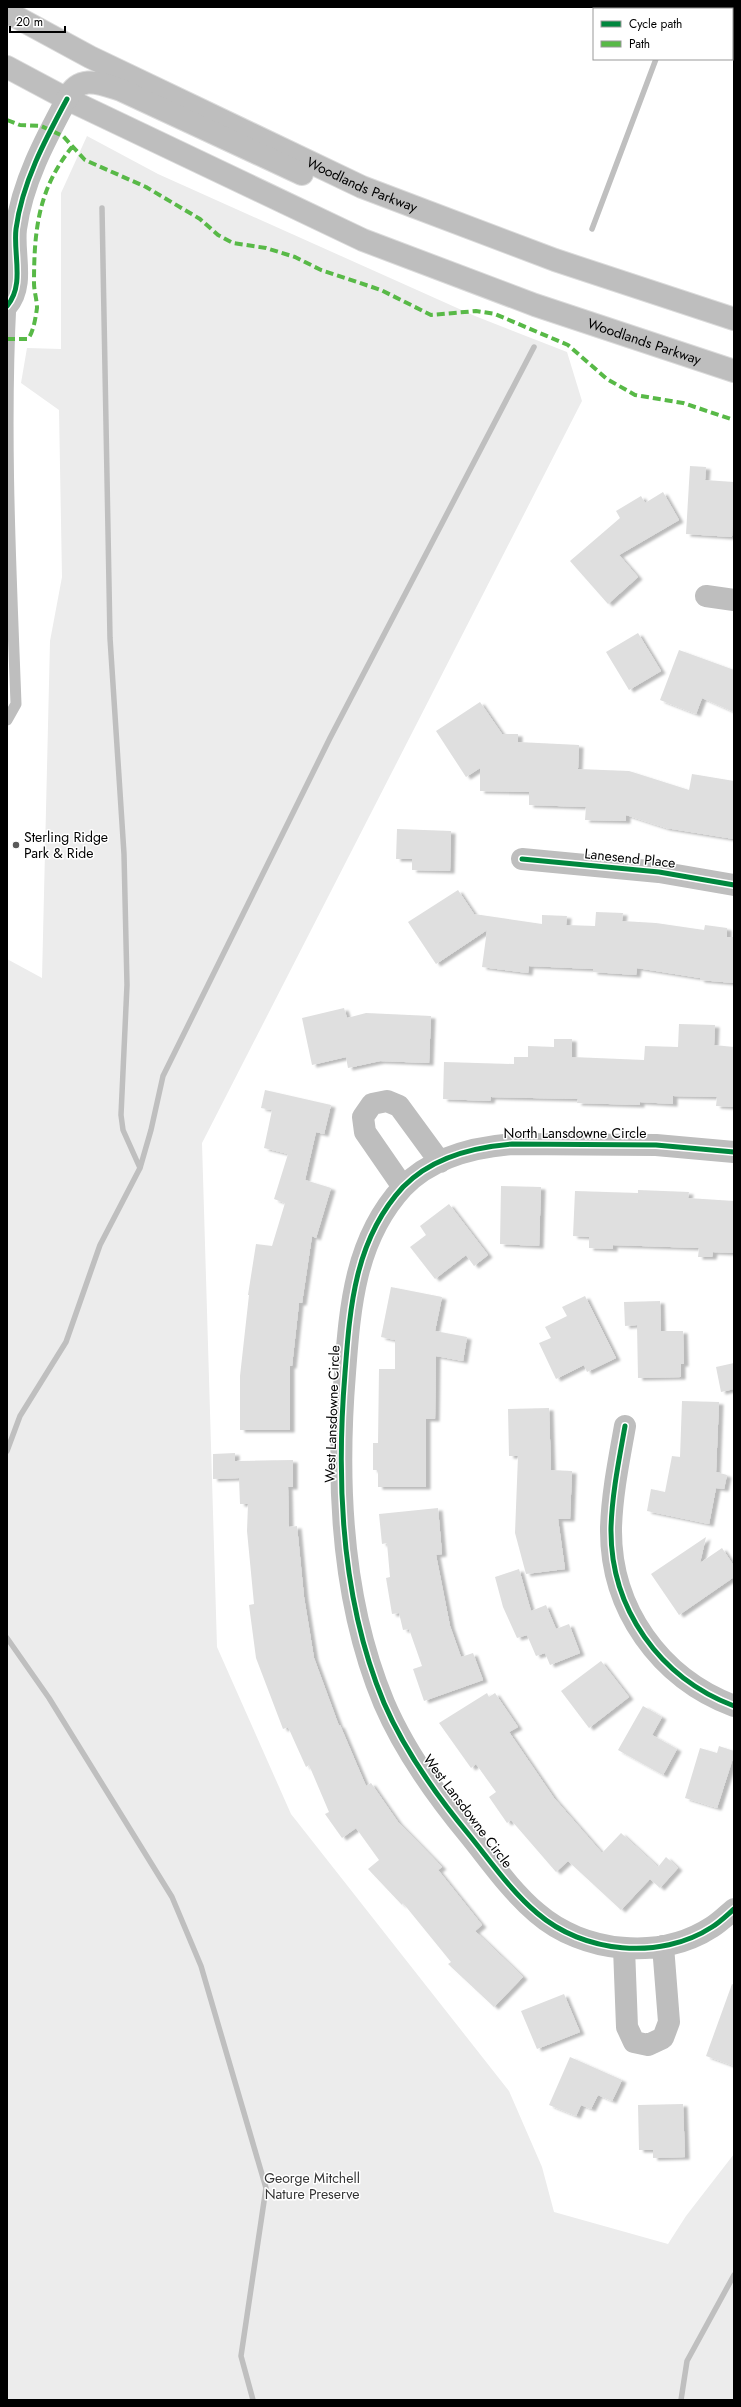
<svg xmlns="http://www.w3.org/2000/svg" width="741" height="2407" font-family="Jost,sans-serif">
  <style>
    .green { fill: #ececec }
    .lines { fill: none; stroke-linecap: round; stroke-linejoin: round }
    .stream { stroke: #bfbfbf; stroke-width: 5.5 }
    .building { fill: #dfdfdf; filter: url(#shadow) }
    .primary-casing { stroke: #dbdbdb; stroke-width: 24 }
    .lane { stroke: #bebebe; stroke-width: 11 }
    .street { stroke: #bebebe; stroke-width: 22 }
    .primary { stroke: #bebebe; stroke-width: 22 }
    .quiet { stroke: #58b947; stroke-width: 4; stroke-dasharray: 8 4; stroke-linecap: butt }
    .cycleway-casing { stroke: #fff; stroke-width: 8 }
    .cycleway { stroke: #00873e; stroke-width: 5 }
    .poi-dot { fill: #595959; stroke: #fff; stroke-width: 1.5 }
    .labels { text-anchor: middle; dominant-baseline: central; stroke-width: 3; stroke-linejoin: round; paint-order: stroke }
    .street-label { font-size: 14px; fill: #000; stroke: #fff }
    .poi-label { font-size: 14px; fill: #000; stroke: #fff; text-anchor: start }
    .park-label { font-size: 14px; fill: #333; stroke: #fff }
  </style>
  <defs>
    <filter id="shadow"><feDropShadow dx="4.5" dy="2.5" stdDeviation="1" flood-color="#0004"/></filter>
  </defs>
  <rect width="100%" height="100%" fill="#fff"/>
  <path class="green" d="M87 136 158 174 475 316 567 352 582 401 202 1143 217 1647 291 1814 509 2091 542 2167 554 2212 668 2244 686 2216 734 2154V2400H7V959L42 978 50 641 62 577 59 410 21 383 27 348 61 349V193Z"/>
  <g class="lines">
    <path class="stream" d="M675 9 676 7
      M102 208 110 638 124 854 127 985 121 1115 123 1130 140 1168
      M592 229 656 59
      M7 1451 20 1416 66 1342 100 1245 140 1168 151 1130 163 1076 330 738 534 347
      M7 1638 49 1698 172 1897 201 1966 266 2188 241 2356 253 2400
      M681 2400 687 2361 734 2275"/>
  </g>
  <path class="building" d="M690 466 706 467 705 480 734 482 732 537 686 534Z
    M663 492 679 520 619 555 638 577 608 604 570 561 620 518 616 511 641 496 645 503Z
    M638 633 661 671 629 690 606 652Z
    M679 650 734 670V712L702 698 696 714 660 700Z
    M480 702 502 734H518V742L579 745 578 769 629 771 689 790 692 774 734 781V839L666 828 626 815V821L585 820 586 807 529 805V792L480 791V768L466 777 436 731Z
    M397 829 451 831 450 871 412 870V859H396Z
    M458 890 474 914 542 924V915L567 916 566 925 595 926 596 912 623 913 622 921 656 923 704 930 705 925 727 928V937H734V983L700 980V978L637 968 636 975 593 972V969L529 966 528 973 482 967 487 930 436 964 408 922Z
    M344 1008 347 1018 366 1013 431 1016 429 1063 380 1061 348 1068 346 1057 312 1065 302 1018Z
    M679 1024 715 1025 714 1045 734 1047V1107L716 1106 717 1097 673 1096V1104L640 1102V1105L577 1103 578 1099 491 1097 490 1101 443 1099 444 1062 514 1064V1057H528V1046L554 1047V1039H572V1057L644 1060 645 1046 678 1047Z
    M265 1090 331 1105 324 1134 316 1132 305 1180 331 1188 316 1238 312 1236 302 1303H299L292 1366H290V1430H240V1376L249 1295H248L256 1244 272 1246 285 1203 274 1199 288 1154 264 1148 272 1110 261 1108Z
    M501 1186 541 1187 539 1246 500 1244Z
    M638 1190 689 1192 688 1198 734 1201V1253L713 1252 712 1257H698L699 1248 613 1245V1249L589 1248V1237L573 1236 575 1191 638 1193Z
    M449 1204 488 1255 474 1266 466 1255 435 1279 410 1247 426 1235 420 1226Z
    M391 1287 442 1297 435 1331 467 1337 463 1361 436 1356 435 1419H426V1487H378V1470H373V1443H378L379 1369H395V1340L381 1337Z
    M585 1296 616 1358 587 1372 584 1365 556 1379 539 1343 551 1338 545 1327 567 1316 562 1307Z
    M660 1301 661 1331H683L684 1364H681V1377L638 1378 637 1325 625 1326 624 1302Z
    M734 1363V1389L721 1392 716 1367Z
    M682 1401 719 1402 716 1472 727 1475 724 1489 716 1488 709 1524 647 1511 651 1489 665 1492 672 1456 680 1457Z
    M549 1408 551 1470 572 1471 570 1519H558L565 1569 526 1574 515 1533 518 1456H509L508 1409Z
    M235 1453V1461L293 1460V1487H288L289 1527 297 1526 304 1597 314 1658 339 1726 340 1725 366 1786 371 1783 398 1822 442 1867 438 1870 482 1925 475 1931 523 1977 494 2007 448 1964 451 1962 403 1903 402 1905 368 1869 379 1860 356 1828 342 1838 325 1814 329 1812 309 1765 306 1767 288 1727 283 1729 256 1658 249 1605 254 1604 247 1531 248 1504H240L239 1478 213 1479V1454Z
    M438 1508 442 1554 436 1555 450 1626 461 1657 473 1653 483 1680 424 1701 413 1669 422 1666 409 1629 403 1630 399 1613 392 1614 386 1578 390 1577 387 1543 382 1544 379 1514Z
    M706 1537 700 1563 722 1548 734 1566V1577L679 1615 651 1574Z
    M519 1569 531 1611 546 1605 556 1629 569 1624 580 1653 550 1665 545 1653 536 1656 527 1635 517 1638 503 1607 495 1577Z
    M601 1661 629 1697 589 1728 561 1691Z
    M487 1693 489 1697 495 1693 518 1727 509 1732 554 1798 602 1853 621 1833 658 1867 666 1857 678 1868 660 1888 650 1879 621 1910 568 1861 556 1872 511 1820 507 1823 489 1797 496 1792 476 1764 471 1768 439 1723Z
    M643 1706 662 1717 652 1735 677 1749 663 1775 618 1750Z
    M719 1746 734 1751V1755L717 1808 685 1798 700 1748 717 1753Z
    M732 1984 734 1985V2066L706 2056Z
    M564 1994 580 2032 537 2049 521 2011Z
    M570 2057 622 2080 612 2101 598 2095 591 2109 581 2105 576 2116 549 2105Z
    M683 2104 685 2157 653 2158V2150H639L638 2105Z"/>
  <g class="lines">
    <g class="primary-casing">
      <g id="primary">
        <path id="s1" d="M7 12 90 57 362 187 555 260 734 319"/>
        <path id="s2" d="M7 67 67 99 363 240 535 305 734 371"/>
        <path d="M67 99C79 74 99 83 121 90L302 174"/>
      </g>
    </g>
    <path class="lane" d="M7 720 16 704C11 570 4 435 11 301"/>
    <path class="street" d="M7 306C25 285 13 254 16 229 22 183 45 140 67 99
      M706 596 734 600
      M522 859 659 872 734 885
      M734 1152 656 1145 512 1144C474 1147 431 1158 403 1187 355 1239 350 1306 345 1373 336 1482 341 1600 384 1703 405 1752 436 1795 470 1836 491 1862 511 1891 537 1913 583 1953 660 1961 712 1927 720 1922 727 1915 734 1909
      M403 1187 365 1132 363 1117 372 1104 387 1101 399 1106 440 1162
      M625 1426C619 1460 612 1494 611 1528 610 1609 660 1678 734 1706
      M624 1948 627 2027 634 2042 648 2045 663 2038 669 2022 663 1946"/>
    <use href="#primary" class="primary"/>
    <path class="quiet" d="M7 120 20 125 41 126 63 136 85 160 146 187 200 219 218 235 233 243 266 248 295 257 321 270 381 290 431 315 476 311 495 314 568 345 607 379 635 395 683 403 734 420
      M7 339H27C33 336 36 315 37 308 37 300 34 291 34 283 34 231 38 189 72 147"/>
    <g class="cycleway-casing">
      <path id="cycleway" d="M7 306C25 285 13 254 16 229 22 183 45 140 67 99
        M522 859 659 872 734 885
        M734 1152 656 1145 512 1144C474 1147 431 1158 403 1187 355 1239 350 1306 345 1373 336 1482 341 1600 384 1703 405 1752 436 1795 470 1836 491 1862 511 1891 537 1913 583 1953 660 1961 712 1927 720 1922 727 1915 734 1909
        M625 1426C619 1460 612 1494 611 1528 610 1609 660 1678 734 1706"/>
    </g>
    <use href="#cycleway" class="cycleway"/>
  </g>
  <circle class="poi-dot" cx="16" cy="845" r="4"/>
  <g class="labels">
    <g class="street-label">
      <text stroke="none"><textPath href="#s1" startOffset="395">Woodlands Parkway</textPath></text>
      <text stroke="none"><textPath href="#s2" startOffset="695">Woodlands Parkway</textPath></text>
      <text transform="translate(630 858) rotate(6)">Lanesend Place</text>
      <text x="575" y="1133">North Lansdowne Circle</text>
      <text transform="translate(332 1414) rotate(-88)">West Lansdowne Circle</text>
      <text transform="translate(468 1811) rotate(53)">West Lansdowne Circle</text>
    </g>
    <g class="poi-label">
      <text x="24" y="837">Sterling Ridge<tspan x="24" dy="16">Park &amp; Ride</tspan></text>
    </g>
    <g class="park-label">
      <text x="312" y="2178">George Mitchell<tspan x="312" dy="16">Nature Preserve</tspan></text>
    </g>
  </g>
  <rect width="741" height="2407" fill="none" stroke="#000000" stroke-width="16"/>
  <rect x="593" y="8" width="140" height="52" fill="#ffffff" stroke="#999999"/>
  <rect x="601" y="21" width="20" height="6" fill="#00873e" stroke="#999999"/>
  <text x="629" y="28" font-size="12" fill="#000000">Cycle path</text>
  <rect x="601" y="41" width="20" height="6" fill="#58b947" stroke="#999999"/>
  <text x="629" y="48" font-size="12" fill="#000000">Path</text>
  <path d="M10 26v6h55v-6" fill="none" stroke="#000000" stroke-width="2"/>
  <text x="16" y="26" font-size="12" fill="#000000" stroke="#ffffff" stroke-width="3" paint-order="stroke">20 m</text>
</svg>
